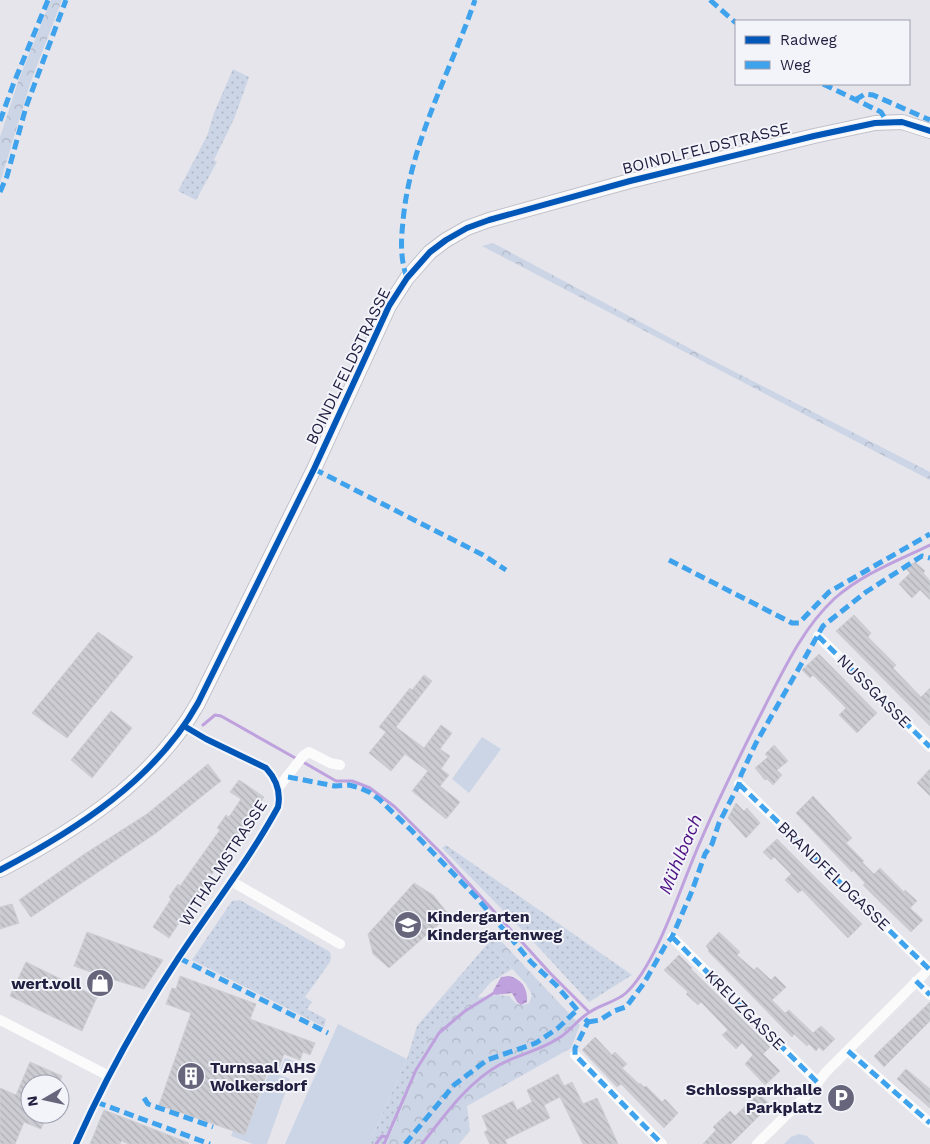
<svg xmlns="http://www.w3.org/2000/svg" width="930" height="1144" font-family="'Work Sans',sans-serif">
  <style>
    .grass { fill: url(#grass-dots) }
    .forest { fill: url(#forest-crowns) }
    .park { fill: #ccd5e6 }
    .water { fill: url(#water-ripples) }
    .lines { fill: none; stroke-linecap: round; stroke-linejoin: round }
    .stream { stroke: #bfa1de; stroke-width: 3 }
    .building { fill: url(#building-back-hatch); stroke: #cdced4 }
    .secondary-casing { stroke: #c1c1cb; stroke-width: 16 }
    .street { stroke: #fbfbfc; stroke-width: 10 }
    .secondary { stroke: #fbfbfc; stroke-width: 14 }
    .quiet { stroke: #3ea2ec; stroke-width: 5; stroke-dasharray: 10 5; stroke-linecap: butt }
    .cycleway-casing { stroke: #f3f4fa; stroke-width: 9 }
    .cycleway { stroke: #0057b8; stroke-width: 6 }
    .labels { text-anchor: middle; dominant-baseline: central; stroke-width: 4; stroke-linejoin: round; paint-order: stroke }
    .street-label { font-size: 16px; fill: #222041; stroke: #f3f4fa }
    .poi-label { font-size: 16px; font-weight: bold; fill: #222041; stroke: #f3f4fa; text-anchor: start }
    .water-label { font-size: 18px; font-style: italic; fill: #4e1284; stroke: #f3f4fa }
  </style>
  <defs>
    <pattern id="grass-dots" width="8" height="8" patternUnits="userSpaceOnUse" patternTransform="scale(1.25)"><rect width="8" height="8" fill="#ccd5e6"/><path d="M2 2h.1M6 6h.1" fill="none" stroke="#afb7c6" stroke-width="1.8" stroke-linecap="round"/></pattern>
    <pattern id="forest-crowns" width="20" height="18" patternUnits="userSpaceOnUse" patternTransform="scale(1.25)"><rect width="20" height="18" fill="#ccd5e6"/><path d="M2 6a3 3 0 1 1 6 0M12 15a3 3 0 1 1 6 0" fill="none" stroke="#afb7c6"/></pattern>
    <pattern id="water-ripples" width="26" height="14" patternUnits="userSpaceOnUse" patternTransform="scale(1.25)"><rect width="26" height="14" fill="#bfa1de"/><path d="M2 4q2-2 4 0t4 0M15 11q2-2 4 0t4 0" fill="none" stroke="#9b83b6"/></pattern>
    <pattern id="building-back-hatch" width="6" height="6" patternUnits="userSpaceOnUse" patternTransform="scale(1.25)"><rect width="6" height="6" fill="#ccccd2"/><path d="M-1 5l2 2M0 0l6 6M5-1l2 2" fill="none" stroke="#afafb6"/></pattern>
  </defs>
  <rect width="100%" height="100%" fill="#e5e5eb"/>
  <path class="grass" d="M233 69 249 77 234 119 214 160 217 162 196 200 178 191 207 136 214 113Z
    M446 845 632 975 589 1002 529 937 442 848Z
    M240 900 330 952 331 958 330 962 305 997 312 1002 307 1009 326 1019 324 1027 192 960 232 901Z
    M495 935 502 942 494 949 512 969 491 982 477 998 430 1031 419 1071 386 1144H369L407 1059 417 1026Z"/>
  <path class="forest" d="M51 0H62L30 84 0 183V137L19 79Z
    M493 243 702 355 930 472V480L482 246Z
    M502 942 580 1025 571 1048 467 1106 470 1131 459 1144H386L419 1071 430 1031 477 998 498 995 509 996C516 1004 519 1007 529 1003L532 995 526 984 494 949Z"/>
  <path class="park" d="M482 737 501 749 469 793 452 779Z
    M338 1024 407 1059 369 1144H285Z
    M285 1058 300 1063 295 1075 280 1070Z
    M262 1068 290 1079 267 1144H253L231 1136 235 1125 247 1129 268 1075 261 1072Z
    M799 1134 807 1136 815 1144H784L791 1137Z"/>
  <path class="water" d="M509 976C522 979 528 989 527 1002L521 1005 517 1002 512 993 495 995 493 991 501 977Z"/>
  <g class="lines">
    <path class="stream" d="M203 725 215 715 221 716 297 759
      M303 762 336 781H352L360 784 370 788 395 807 442 854 550 973 589 1012
      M376 1144 382 1136 387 1137
      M384 1144 416 1070 439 1033 465 1011 494 993
      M422 1144C445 1115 466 1084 499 1065 519 1054 543 1050 562 1036 572 1029 579 1018 590 1012 601 1004 616 1002 626 993 653 968 675 904 689 869 711 813 738 759 765 706 784 669 803 628 834 599 862 574 897 561 930 545"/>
  </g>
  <path class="building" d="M915 562 925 571 923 573 930 581V600L920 590 912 598 899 584 910 573 905 568Z
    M854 615 871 633 868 637 896 665 893 668 921 697 930 688V726L836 631Z
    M98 632 133 657 67 738 32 713Z
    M819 654 877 713 857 733 839 715 846 708 813 675 810 678 802 670Z
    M424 675 432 681 396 727 424 748 441 725 452 733 440 749 450 756 441 769 449 775 440 786 460 802 446 819 412 791 428 771 405 754 391 771 369 753 386 732 379 727 410 688 412 690Z
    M111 711 132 728 92 778 71 760Z
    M774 745 788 761 777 770 782 775 773 785 767 779 765 780 755 768 768 757 765 754Z
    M208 764 221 781 156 833 31 917 19 900 86 853 147 814Z
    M930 769V796L917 783Z
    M239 780 264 797 169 938 153 927 171 899 169 897 178 884 180 886 220 830 217 828 226 815 229 817 241 799 230 792Z
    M813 796 852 838 846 843 864 861 862 862 874 874 880 868 904 892 905 890 917 901 910 908 923 920 911 932 863 885 865 883 853 870 852 872 796 813Z
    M736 803 744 811 747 808 760 823 746 838 728 818Z
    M777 839 862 924 848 938 802 890 798 893 785 880 791 874 774 857 771 860 763 852Z
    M414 883 433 895 449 915 389 968 373 954 368 934Z
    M12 904 19 923 0 929V907Z
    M87 932 163 960 144 989 105 977 74 966Z
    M719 932 740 952 737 955 754 970 757 967 771 980 775 976 786 987 772 1000 785 1013 789 1010 813 1033 821 1026 835 1039 823 1051 819 1047 816 1051 809 1044 807 1046 794 1034 792 1037 708 951 709 950 706 946Z
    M679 955 692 968 691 969 770 1047 763 1054 780 1071 765 1085 745 1064 753 1055 742 1043 736 1049 722 1035 728 1030 701 1002 698 1005 686 994 688 992 664 970Z
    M26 962 97 997 82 1031 10 996Z
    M180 976 256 1004 250 1019 315 1043 310 1055 303 1052 300 1060 284 1054 279 1068 270 1064 245 1135 159 1105 191 1013 166 1004 172 988 176 989Z
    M930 1002V1021L884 1067 874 1056Z
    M595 1037 612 1055 615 1052 627 1064 622 1068 639 1084 640 1083 644 1087 646 1086 662 1102 665 1099 678 1113 664 1128 621 1084 617 1087 582 1050Z
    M30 1062 62 1076 59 1084H30V1114H47L41 1129 24 1122 15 1144H0V1088L16 1095Z
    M906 1069 930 1089V1108L897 1079Z
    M558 1074 564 1086 572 1082 583 1104 597 1098 618 1144H583L560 1097 544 1105 550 1118 505 1140 507 1144H490L484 1132 488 1130 482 1116 513 1101 517 1110 532 1102 527 1090Z
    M759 1093 770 1105 731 1144H703L716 1130 713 1127 730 1111 735 1116Z
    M104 1110 189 1143 188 1144H129L121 1141 120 1144H90Z"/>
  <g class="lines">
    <g class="secondary-casing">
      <path id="secondary" d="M0 870C76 830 155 780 198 703L314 469 389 306 407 278 430 252 446 240 467 228 489 220 630 181 814 136 875 123 902 122 930 131"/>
    </g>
    <path class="street" d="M818 636 930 747
      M739 784 929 969
      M278 788 303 756 309 752 330 763 340 765
      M231 881 340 944
      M672 937 818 1083
      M916 981 930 995
      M0 1020 109 1076
      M848 1051 930 1123
      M575 1055 662 1144
      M76 1144C105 1079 140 1016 179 957 212 907 249 860 278 807 281 792 277 780 266 768L206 739 184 726
      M757 1144 812 1090 826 1072 930 968"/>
    <use href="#secondary" class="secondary"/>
    <path class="quiet" d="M710 0 736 23
      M823 84 881 112 887 122
      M855 100 865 94 873 95 930 120
      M0 121 13 85 48 0
      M0 192 7 176 26 107 66 0
      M407 278C400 258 401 241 403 221 410 143 450 73 475 0
      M314 469 483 555 506 570
      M669 560 792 623H799L829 592 930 534
      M818 636 930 747
      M288 777 335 786 349 785 360 788 369 792 379 799 412 831 477 898 531 962 556 985 580 1013
      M739 784 929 969
      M672 937 818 1083
      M179 958 328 1033
      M916 981 930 995
      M585 1019 588 1022 575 1048V1055L662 1144
      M588 1022 600 1020 614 1011 626 1007 644 983 665 946 672 937 692 891 705 854 712 844 719 823 739 784 741 775 756 743 823 626 866 592 922 556 930 558
      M848 1051 930 1123
      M144 1098 148 1104 213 1127
      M96 1102 210 1144
      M405 1144 454 1085 487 1060 536 1043 558 1028 577 1010"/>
    <g class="cycleway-casing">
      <path id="cycleway" d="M0 870C76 830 155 780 198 703L314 469 389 306 407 278 430 252 446 240 467 228 489 220 630 181 814 136 875 123 902 122 930 131
        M76 1144C105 1079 140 1016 179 957 212 907 249 860 278 807 281 792 277 780 266 768L206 739 184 726"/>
    </g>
    <use href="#cycleway" class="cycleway"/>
  </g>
  <defs>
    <g id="school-disc" transform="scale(1.4375)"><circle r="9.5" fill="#66657c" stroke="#f3f4fa"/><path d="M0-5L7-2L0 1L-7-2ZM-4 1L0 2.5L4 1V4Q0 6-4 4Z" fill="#fff"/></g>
    <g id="shop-disc" transform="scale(1.4375)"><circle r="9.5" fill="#66657c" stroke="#f3f4fa"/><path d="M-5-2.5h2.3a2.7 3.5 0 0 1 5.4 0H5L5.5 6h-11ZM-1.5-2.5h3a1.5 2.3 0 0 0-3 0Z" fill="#fff"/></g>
    <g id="building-disc" transform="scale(1.4375)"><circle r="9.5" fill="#66657c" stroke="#f3f4fa"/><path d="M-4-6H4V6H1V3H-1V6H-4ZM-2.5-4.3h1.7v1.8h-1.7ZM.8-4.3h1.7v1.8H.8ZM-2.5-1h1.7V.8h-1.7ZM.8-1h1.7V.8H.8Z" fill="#fff"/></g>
    <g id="parking-disc" transform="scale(1.4375)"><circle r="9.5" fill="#66657c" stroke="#f3f4fa"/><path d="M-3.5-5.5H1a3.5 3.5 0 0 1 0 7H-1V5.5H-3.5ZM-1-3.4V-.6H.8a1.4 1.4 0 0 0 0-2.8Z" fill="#fff"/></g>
  </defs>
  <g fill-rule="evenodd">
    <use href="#school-disc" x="408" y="925"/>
    <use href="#shop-disc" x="100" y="983"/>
    <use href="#building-disc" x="191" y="1076"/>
    <use href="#parking-disc" x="841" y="1098"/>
  </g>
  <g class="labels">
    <g class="street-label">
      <text transform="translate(706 148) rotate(-14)">BOINDLFELDSTRASSE</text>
      <text transform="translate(348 366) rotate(-64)">BOINDLFELDSTRASSE</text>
      <text transform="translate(874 691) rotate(45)">NUSSGASSE</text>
      <text transform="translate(223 863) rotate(-57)">WITHALMSTRASSE</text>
      <text transform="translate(834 876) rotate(44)">BRANDFELDGASSE</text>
      <text transform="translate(745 1010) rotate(45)">KREUZGASSE</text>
    </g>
    <g class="poi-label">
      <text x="427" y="916">Kindergarten<tspan x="427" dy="18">Kindergartenweg</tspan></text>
      <text x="81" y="983" text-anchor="end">wert.voll</text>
      <text x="210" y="1067">Turnsaal AHS<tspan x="210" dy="18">Wolkersdorf</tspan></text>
      <text x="822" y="1089" text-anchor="end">Schlossparkhalle<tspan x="822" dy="18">Parkplatz</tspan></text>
    </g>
    <g class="water-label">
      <text transform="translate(680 854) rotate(-67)">Mühlbach</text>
    </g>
  </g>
  <rect x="735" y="20" width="175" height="65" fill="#f3f4fa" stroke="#9f9fb0"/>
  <rect x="745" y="36" width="25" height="8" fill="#0057b8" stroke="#9f9fb0"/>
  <text x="780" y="45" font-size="15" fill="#222041">Radweg</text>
  <rect x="745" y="61" width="25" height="8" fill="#3ea2ec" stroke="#9f9fb0"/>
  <text x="780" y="70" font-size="15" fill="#222041">Weg</text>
  <g transform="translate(45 1099) rotate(261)"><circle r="24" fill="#f3f4fa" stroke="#9f9fb0"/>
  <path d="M0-4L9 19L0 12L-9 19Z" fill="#66657c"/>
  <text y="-8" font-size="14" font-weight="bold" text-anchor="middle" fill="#222041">N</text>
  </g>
</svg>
